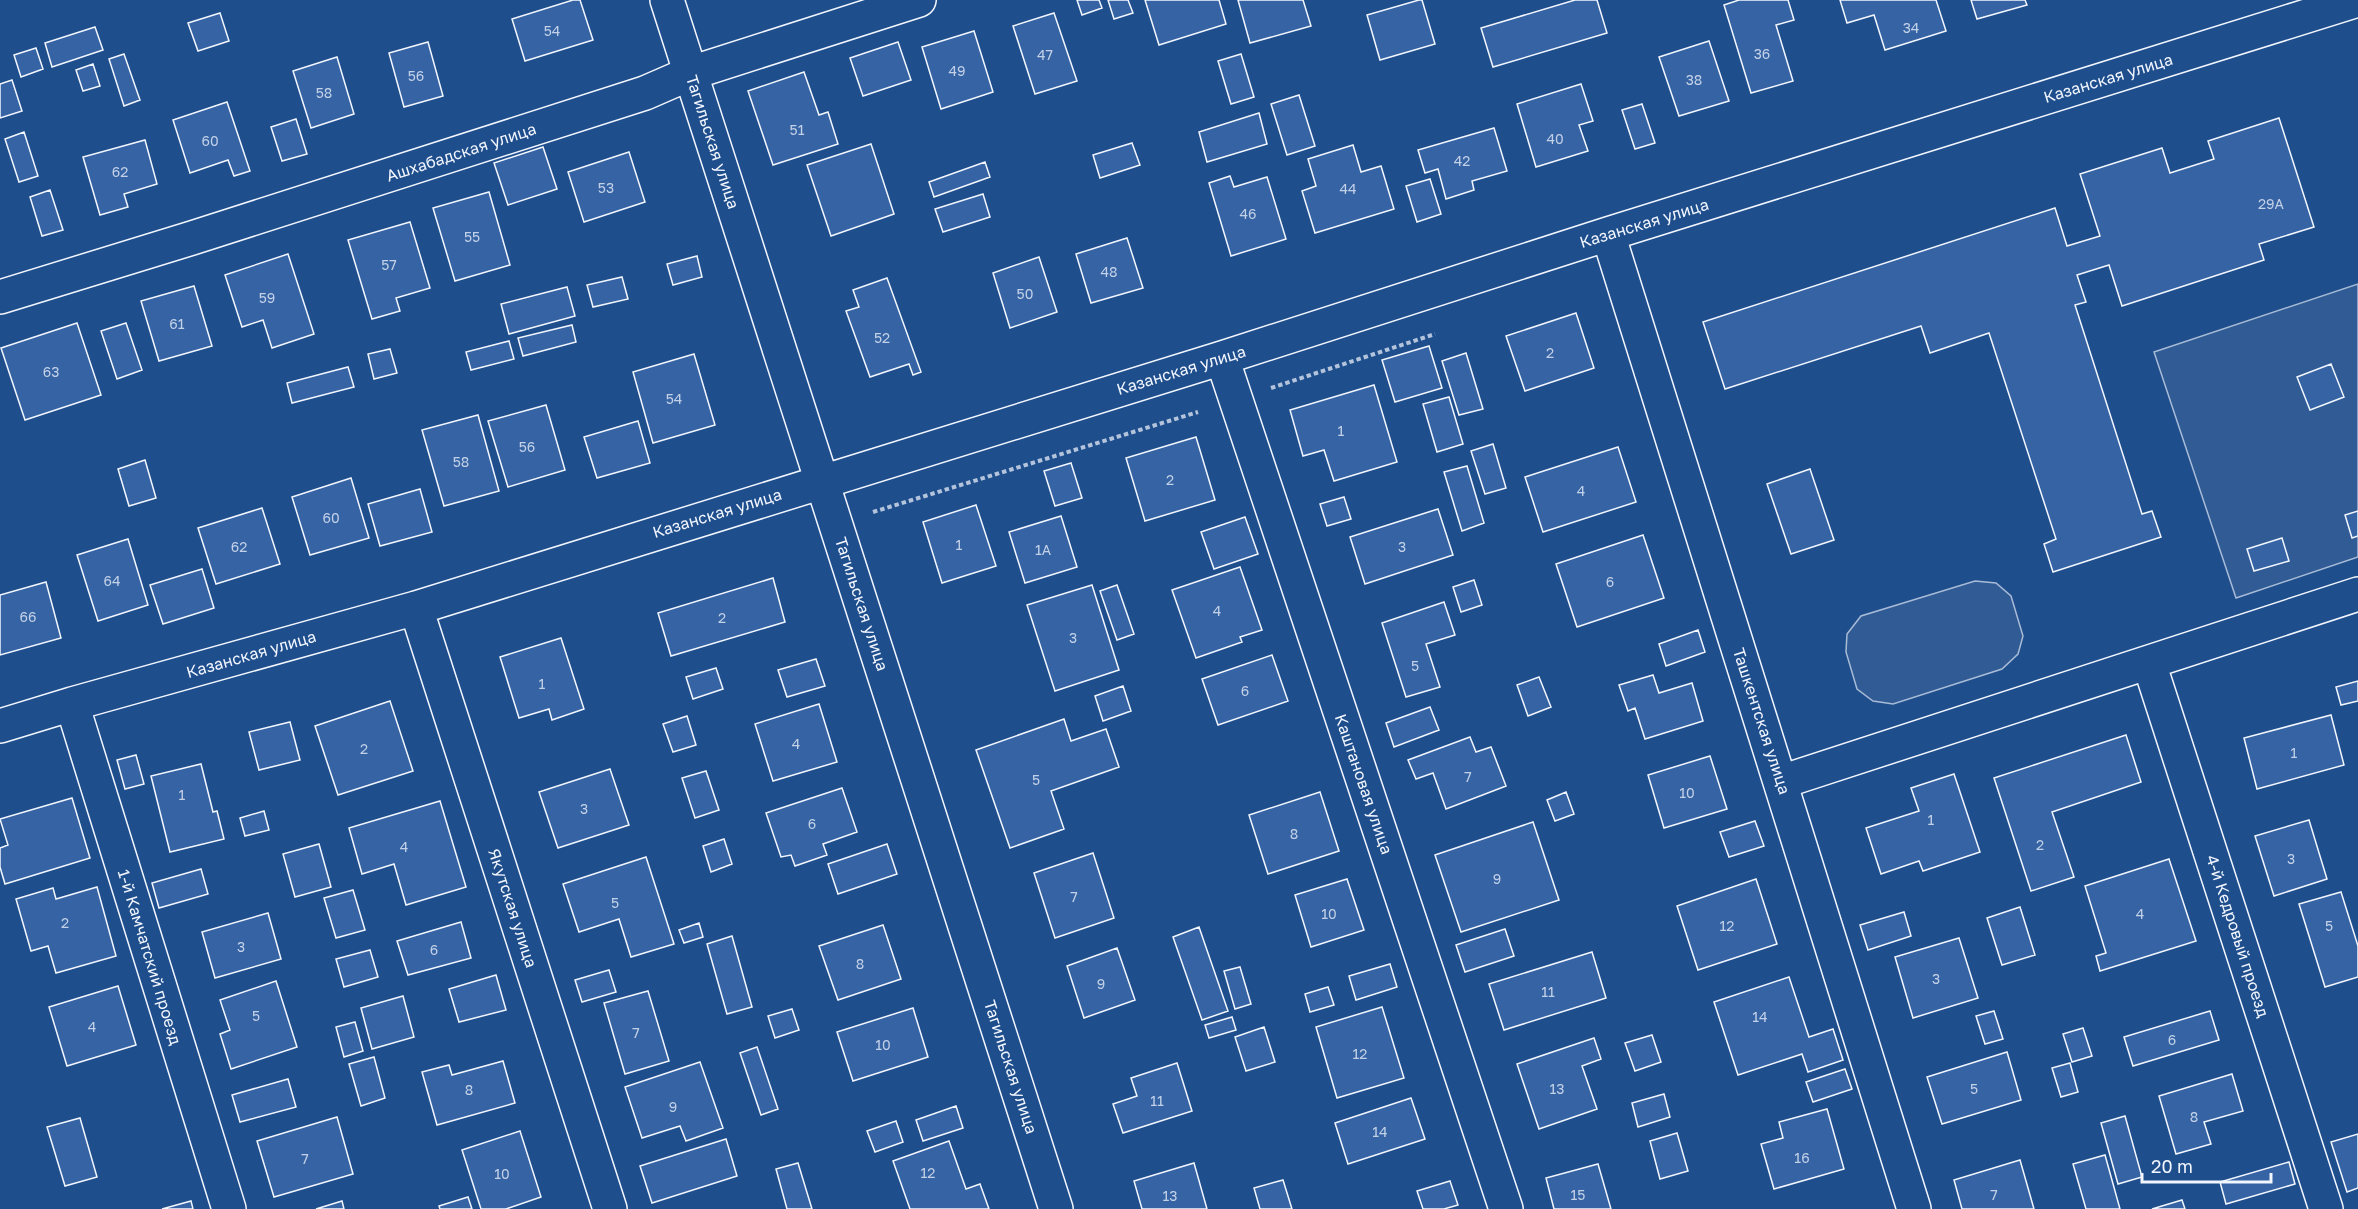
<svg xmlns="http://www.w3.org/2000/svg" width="2358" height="1209" font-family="'Golos Text',sans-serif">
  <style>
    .built { fill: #305b95; stroke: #a8bbd7; stroke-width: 1.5 }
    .building { fill: #3563a3; stroke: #f2f6ff; stroke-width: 1.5 }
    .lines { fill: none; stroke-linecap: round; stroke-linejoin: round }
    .minor-casing { stroke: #f2f6ff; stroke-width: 36 }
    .path { stroke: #b3c4dc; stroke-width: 4; stroke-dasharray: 4.5 3; stroke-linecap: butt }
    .minor { stroke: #1f4e8c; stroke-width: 33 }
    .labels { text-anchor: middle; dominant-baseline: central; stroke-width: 4.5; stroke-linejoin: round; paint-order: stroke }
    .number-label { font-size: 14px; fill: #c3d1e8 }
    .street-label { font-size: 16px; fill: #f2f6ff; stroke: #1f4e8c }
  </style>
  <rect width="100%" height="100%" fill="#1f4e8c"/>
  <path class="built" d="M2358 284V557L2236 598 2154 352Z
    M1975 581 1996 583 2011 596 2023 636 2018 654 2002 669 1893 704 1873 701 1857 689 1846 652 1847 634 1861 616Z"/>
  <path class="building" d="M573 0H580L593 40 525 61 512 19Z
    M1077 0H1099L1102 8 1082 15Z
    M1108 0H1128L1133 13 1114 19Z
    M1145 0H1219L1226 24 1159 45Z
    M1238 0H1303L1311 26 1250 43Z
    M1419 0H1422L1435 44 1380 60 1367 15Z
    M1575 0H1597L1607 33 1493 67 1481 28Z
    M1739 0H1788L1794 20 1776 25 1793 81 1751 93 1724 5Z
    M1840 0H1936L1946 31 1885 50 1874 15 1847 23Z
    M1971 0H2025L2027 5 1977 19Z
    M220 13 229 41 198 51 188 23Z
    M1054 13 1077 81 1035 94 1013 26Z
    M95 27 103 50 52 67 45 43Z
    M974 31 993 92 941 109 922 47Z
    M1709 41 1729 101 1679 116 1659 57Z
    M428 42 443 96 404 107 389 53Z
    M898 42 911 80 863 96 850 58Z
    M36 48 43 69 21 77 14 55Z
    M124 54 140 100 124 106 109 59Z
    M1241 54 1254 97 1231 104 1218 61Z
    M337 57 354 114 311 128 293 71Z
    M93 64 100 86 83 91 76 70Z
    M804 72 819 115 828 112 838 144 773 165 748 91Z
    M12 80 22 111 0 118V84Z
    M1581 84 1593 121 1579 125 1588 151 1536 167 1517 104Z
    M1299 95 1315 146 1287 155 1271 104Z
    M227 102 250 171 234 176 228 160 190 173 173 120Z
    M1642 104 1655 143 1635 149 1622 110Z
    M1259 113 1267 144 1207 162 1199 132Z
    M2279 118 2314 227 2259 244 2264 260 2122 306 2109 265 2077 275 2086 302 2075 305 2142 514 2152 511 2161 537 2053 572 2044 544 2056 539 1989 333 1930 353 1921 326 1725 389 1703 322 2055 208 2067 246 2100 236 2080 174 2162 148 2170 173 2214 159 2208 141Z
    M296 119 307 154 282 161 271 127Z
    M1494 128 1507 171 1472 181 1474 190 1446 199 1438 169 1425 173 1418 150Z
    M24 132 38 176 19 182 5 139Z
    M145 140 157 184 124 194 128 207 100 215 83 157Z
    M1132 143 1140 165 1100 178 1093 155Z
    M871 144 894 214 831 236 807 165Z
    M1353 145 1361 172 1381 166 1394 209 1315 233 1302 191 1316 186 1308 159Z
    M543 147 557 189 508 205 494 163Z
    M629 152 645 202 584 222 568 172Z
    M985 162 990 177 934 197 929 182Z
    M1230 176 1234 187 1267 177 1286 239 1231 256 1209 183Z
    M1430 179 1441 214 1417 222 1406 186Z
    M50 190 63 230 42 236 30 197Z
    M489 192 510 265 455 281 433 208Z
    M983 194 990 217 943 232 935 209Z
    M410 222 430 288 396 298 400 311 372 319 348 240Z
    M1127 238 1143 288 1091 303 1076 254Z
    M288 254 314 334 272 348 263 320 242 327 225 275Z
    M697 256 702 277 673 285 667 264Z
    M1039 257 1057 312 1010 328 993 273Z
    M622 277 628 299 593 307 587 285Z
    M887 278 921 372 913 375 909 364 870 377 846 311 859 307 853 290Z
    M194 286 212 346 159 361 141 301Z
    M567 287 575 316 509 334 501 304Z
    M1576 313 1594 368 1525 391 1506 336Z
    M77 323 101 395 25 420 1 348Z
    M126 323 142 370 117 379 101 331Z
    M572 325 576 342 523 356 518 338Z
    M509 341 514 359 471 370 466 352Z
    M1429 346 1442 388 1395 402 1382 360Z
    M390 349 397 373 374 379 368 354Z
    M1466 353 1483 409 1459 415 1442 361Z
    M694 354 715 425 653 443 633 372Z
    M2331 364 2344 397 2310 410 2297 377Z
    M348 367 354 387 292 403 287 383Z
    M1374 385 1397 462 1334 481 1324 450 1303 456 1290 410Z
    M1449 397 1463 444 1437 452 1423 404Z
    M546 405 565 470 508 487 488 421Z
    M478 415 499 491 444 506 422 430Z
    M638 421 650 463 597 478 584 437Z
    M1196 437 1215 500 1145 521 1126 458Z
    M1493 444 1506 488 1485 494 1471 451Z
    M1618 447 1636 502 1543 532 1525 477Z
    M145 460 156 498 129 506 118 469Z
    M1071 463 1082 498 1055 506 1044 471Z
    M1467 466 1484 523 1462 531 1444 472Z
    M1810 469 1834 540 1791 554 1767 484Z
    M351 478 369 538 310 555 292 497Z
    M420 489 432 532 380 546 368 504Z
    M1344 497 1351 519 1327 526 1320 504Z
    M976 505 996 566 942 583 923 522Z
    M262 508 280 564 216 584 198 528Z
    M1438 509 1453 555 1365 584 1350 537Z
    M2358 511V536L2352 538 2345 515Z
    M1061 516 1077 567 1025 583 1009 532Z
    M1245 517 1258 554 1214 569 1201 532Z
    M1643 535 1664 598 1577 627 1556 564Z
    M2282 538 2289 561 2254 571 2247 549Z
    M128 539 148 605 98 621 77 555Z
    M1240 567 1262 630 1240 637 1242 642 1196 658 1172 590Z
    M202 569 214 608 163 624 150 585Z
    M773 578 785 622 671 656 658 613Z
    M1474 580 1482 605 1461 612 1453 587Z
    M46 582 61 638 0 655V595Z
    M1092 585 1119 670 1055 691 1027 605Z
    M1117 585 1134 634 1117 640 1100 591Z
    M1444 602 1455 635 1426 644 1440 687 1406 697 1382 623Z
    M1698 630 1705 652 1666 666 1659 644Z
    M561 638 584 709 552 720 549 709 519 718 500 657Z
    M1272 655 1288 701 1218 725 1202 679Z
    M816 659 825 686 787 697 778 670Z
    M716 668 723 689 693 699 686 677Z
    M1653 675 1659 693 1692 683 1703 721 1645 739 1635 708 1628 711 1619 685Z
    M1539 677 1551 707 1528 716 1517 685Z
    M2358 681V701L2341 705 2336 687Z
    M1123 686 1131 711 1103 721 1095 696Z
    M390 701 413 771 338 795 315 726Z
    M819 704 837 762 773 781 755 724Z
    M1430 707 1439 730 1394 747 1386 723Z
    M2331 715 2344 765 2257 789 2244 738Z
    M687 716 696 745 673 752 663 724Z
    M1064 719 1071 741 1106 729 1119 767 1051 791 1064 829 1010 848 976 750Z
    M290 722 300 760 259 770 249 732Z
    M2126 735 2141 782 2052 812 2074 877 2031 891 1994 778Z
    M1470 737 1476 752 1491 747 1506 786 1446 809 1433 773 1416 779 1408 760Z
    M136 755 144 784 125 789 117 760Z
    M1710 756 1727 809 1664 828 1648 775Z
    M201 764 213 812 217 811 224 839 170 852 151 776Z
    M610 769 629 825 558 848 539 792Z
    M706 771 719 810 695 818 682 778Z
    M1954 774 1980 852 1923 871 1919 861 1881 874 1866 828 1919 811 1911 788Z
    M842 788 857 832 823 844 827 855 795 866 791 855 781 857 766 813Z
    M1320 792 1339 851 1268 874 1249 815Z
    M1566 792 1574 814 1555 821 1547 800Z
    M72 798 90 858 5 884 0 867V848L8 845 0 819Z
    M440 801 466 887 406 905 394 864 362 874 349 828Z
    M264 811 269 830 245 836 240 818Z
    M2309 820 2327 879 2274 896 2255 836Z
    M1755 821 1764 846 1729 857 1720 832Z
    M1533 822 1559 900 1461 932 1435 855Z
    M724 839 732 864 711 872 703 846Z
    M319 844 331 887 295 897 283 854Z
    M887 844 897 874 838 894 828 864Z
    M1093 853 1114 918 1055 938 1034 873Z
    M646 857 674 944 631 957 619 919 579 932 563 884Z
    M2169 859 2196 941 2100 971 2096 956 2106 953 2085 886Z
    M201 869 208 894 159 908 152 883Z
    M1347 879 1364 930 1311 947 1295 895Z
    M1756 879 1777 944 1698 970 1677 906Z
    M97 887 116 956 56 973 48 946 31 951 16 899 53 888 56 899Z
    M353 890 365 930 336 938 324 898Z
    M2341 892 2358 946V977L2325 987 2299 904Z
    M2020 907 2035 955 2002 965 1987 918Z
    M1904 912 1911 936 1868 950 1860 925Z
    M268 913 281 959 215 978 202 932Z
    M461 922 471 958 408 975 397 941Z
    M699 923 703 937 684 943 679 930Z
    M883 925 901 979 838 1000 819 946Z
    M1199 927 1228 1011 1202 1020 1173 937Z
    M1505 929 1514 956 1465 972 1456 945Z
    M732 936 752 1007 727 1014 707 944Z
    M1959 938 1978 998 1913 1018 1895 957Z
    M1117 948 1135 1000 1084 1018 1067 966Z
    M370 950 378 977 344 987 336 959Z
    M1592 952 1606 998 1504 1030 1489 984Z
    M1390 964 1397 987 1356 1000 1349 976Z
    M1240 967 1251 1004 1235 1009 1224 971Z
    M609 970 616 992 582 1002 575 980Z
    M496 975 506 1010 459 1022 449 989Z
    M1789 977 1809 1037 1833 1029 1843 1060 1808 1072 1802 1054 1738 1075 1714 1002Z
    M276 981 297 1047 231 1069 220 1034 230 1030 220 1000Z
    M118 986 136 1045 67 1066 49 1007Z
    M1328 987 1334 1005 1310 1012 1305 994Z
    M648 991 669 1061 625 1074 604 1003Z
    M403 996 414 1037 372 1049 361 1008Z
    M1382 1007 1404 1078 1337 1098 1316 1027Z
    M913 1008 928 1057 853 1081 837 1032Z
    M792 1009 799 1030 775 1038 768 1016Z
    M1994 1011 2003 1039 1985 1044 1976 1016Z
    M2210 1011 2219 1040 2133 1066 2124 1037Z
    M1232 1017 1236 1030 1209 1038 1205 1025Z
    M355 1022 363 1051 344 1057 336 1027Z
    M1264 1027 1275 1062 1246 1071 1235 1037Z
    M2083 1028 2092 1056 2072 1062 2063 1034Z
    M1652 1035 1661 1062 1635 1071 1625 1043Z
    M1594 1038 1601 1059 1582 1066 1597 1109 1539 1129 1517 1064Z
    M757 1047 778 1109 761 1115 740 1053Z
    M2007 1052 2021 1100 1942 1124 1927 1077Z
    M374 1057 385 1098 361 1106 349 1064Z
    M503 1061 515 1103 437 1125 422 1072 449 1065 452 1075Z
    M700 1062 723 1128 686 1141 680 1126 642 1138 625 1087Z
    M1177 1063 1192 1111 1123 1133 1113 1104 1137 1096 1131 1078Z
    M2070 1063 2078 1092 2061 1097 2052 1068Z
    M1845 1069 1852 1089 1813 1102 1806 1082Z
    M2232 1074 2243 1111 2204 1122 2211 1144 2176 1154 2159 1096Z
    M288 1079 296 1107 240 1122 232 1095Z
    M1664 1094 1670 1117 1638 1127 1632 1103Z
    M1411 1098 1425 1139 1348 1164 1335 1123Z
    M956 1106 963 1128 923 1141 916 1120Z
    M1827 1109 1844 1169 1774 1189 1761 1144 1783 1138 1779 1122Z
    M2125 1116 2142 1177 2118 1184 2101 1123Z
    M337 1117 353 1174 274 1197 257 1141Z
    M80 1118 97 1177 65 1186 47 1127Z
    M896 1121 903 1142 875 1152 867 1131Z
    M520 1131 541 1197 506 1209H481L462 1150Z
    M1677 1133 1688 1171 1660 1179 1650 1141Z
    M2358 1134V1188L2347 1192 2331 1142Z
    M726 1139 737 1176 652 1203 640 1166Z
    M949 1141 966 1189 980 1184 989 1209H910L893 1161Z
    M2105 1155 2120 1209H2086L2073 1164Z
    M2020 1160 2034 1209H1962L1954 1180Z
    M2289 1162 2295 1184 2226 1204 2220 1182Z
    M798 1163 812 1209H787L776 1169Z
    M1194 1163 1207 1209H1142L1134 1181Z
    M1598 1164 1611 1209H1554L1546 1178Z
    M1283 1180 1292 1209H1260L1254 1188Z
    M1450 1181 1458 1205 1444 1209H1423L1417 1191Z
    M468 1197 472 1209H440L439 1206Z
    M2182 1200 2185 1209H2152Z
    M191 1201 193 1209H162Z
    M342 1201 344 1209H316Z"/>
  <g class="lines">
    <g class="minor-casing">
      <path id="minor" d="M667 0 1056 1209
        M1608 234 1914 1209
        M0 297 192 238 645 93 691 73 919 0
        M1222 358 1506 1209
        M416 608 610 1209
        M2149 663 2326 1209
        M72 704 229 1209
        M0 726 72 704 416 608 1222 358 1608 234 2358 0
        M1781 782 2358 594"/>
    </g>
    <path class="path" d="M1271 388 1435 334
      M873 512 1198 412"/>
    <use href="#minor" class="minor"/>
  </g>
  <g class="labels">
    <g class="number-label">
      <text x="1911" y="27">34</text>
      <text x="552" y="30">54</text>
      <text x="1762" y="53">36</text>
      <text x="1045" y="54">47</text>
      <text x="957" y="70">49</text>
      <text x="416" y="75">56</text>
      <text x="1694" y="79">38</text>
      <text x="324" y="92">58</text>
      <text x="797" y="129">51</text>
      <text x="1555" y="138">40</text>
      <text x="210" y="140">60</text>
      <text x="1462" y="160">42</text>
      <text x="120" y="171">62</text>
      <text x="606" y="187">53</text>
      <text x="1348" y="188">44</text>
      <text x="2271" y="203">29А</text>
      <text x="1248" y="213">46</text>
      <text x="472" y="236">55</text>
      <text x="389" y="264">57</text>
      <text x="1109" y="271">48</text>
      <text x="1025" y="293">50</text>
      <text x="267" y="297">59</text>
      <text x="177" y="323">61</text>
      <text x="882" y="337">52</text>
      <text x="1550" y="352">2</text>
      <text x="51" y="371">63</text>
      <text x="674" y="398">54</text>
      <text x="1341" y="430">1</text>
      <text x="527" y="446">56</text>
      <text x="461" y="461">58</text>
      <text x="1170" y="479">2</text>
      <text x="1581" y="490">4</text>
      <text x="331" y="517">60</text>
      <text x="959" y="544">1</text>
      <text x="239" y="546">62</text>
      <text x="1402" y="546">3</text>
      <text x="1043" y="549">1А</text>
      <text x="112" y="580">64</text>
      <text x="1610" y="581">6</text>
      <text x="1217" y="610">4</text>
      <text x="28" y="616">66</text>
      <text x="722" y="617">2</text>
      <text x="1073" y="637">3</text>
      <text x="1415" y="665">5</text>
      <text x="542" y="683">1</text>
      <text x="1245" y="690">6</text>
      <text x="796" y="743">4</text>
      <text x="364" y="748">2</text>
      <text x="2294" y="752">1</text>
      <text x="1468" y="776">7</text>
      <text x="1036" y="779">5</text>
      <text x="1687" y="792">10</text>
      <text x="182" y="794">1</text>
      <text x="584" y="808">3</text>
      <text x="1931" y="819">1</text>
      <text x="812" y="823">6</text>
      <text x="1294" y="833">8</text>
      <text x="2040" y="844">2</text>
      <text x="404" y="846">4</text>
      <text x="2291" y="858">3</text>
      <text x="1497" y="878">9</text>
      <text x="1074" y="896">7</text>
      <text x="615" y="902">5</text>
      <text x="1329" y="913">10</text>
      <text x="2140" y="913">4</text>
      <text x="65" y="922">2</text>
      <text x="1727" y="925">12</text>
      <text x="2329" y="925">5</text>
      <text x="241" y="946">3</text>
      <text x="434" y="949">6</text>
      <text x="860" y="963">8</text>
      <text x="1936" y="978">3</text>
      <text x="1101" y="983">9</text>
      <text x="1548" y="991">11</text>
      <text x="256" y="1015">5</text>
      <text x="1760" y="1016">14</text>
      <text x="92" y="1026">4</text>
      <text x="636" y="1032">7</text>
      <text x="2172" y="1039">6</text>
      <text x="883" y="1044">10</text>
      <text x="1360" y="1053">12</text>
      <text x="1557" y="1088">13</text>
      <text x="1974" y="1088">5</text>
      <text x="469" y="1089">8</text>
      <text x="1157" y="1100">11</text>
      <text x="673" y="1106">9</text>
      <text x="2194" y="1116">8</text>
      <text x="1380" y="1131">14</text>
      <text x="1802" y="1157">16</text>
      <text x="305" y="1158">7</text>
      <text x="928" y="1172">12</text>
      <text x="502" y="1173">10</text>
      <text x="1578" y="1194">15</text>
      <text x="1994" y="1194">7</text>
      <text x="1170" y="1195">13</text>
    </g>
    <g class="street-label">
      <text transform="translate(2108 78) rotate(-17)">Казанская улица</text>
      <text transform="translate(713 142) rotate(72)">Тагильская улица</text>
      <text transform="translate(461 152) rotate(-18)">Ашхабадская улица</text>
      <text transform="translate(1644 223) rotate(-17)">Казанская улица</text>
      <text transform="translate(1181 370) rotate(-17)">Казанская улица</text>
      <text transform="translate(717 513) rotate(-17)">Казанская улица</text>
      <text transform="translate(862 604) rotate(72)">Тагильская улица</text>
      <text transform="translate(251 654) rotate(-16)">Казанская улица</text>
      <text transform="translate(1762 721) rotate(72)">Ташкентская улица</text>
      <text transform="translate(1364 784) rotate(71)">Каштановая улица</text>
      <text transform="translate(513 908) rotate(72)">Якутская улица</text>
      <text transform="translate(2238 936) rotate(72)">4-й Кедровый проезд</text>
      <text transform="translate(150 957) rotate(73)">1-й Камчатский проезд</text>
      <text transform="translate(1011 1067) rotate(72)">Тагильская улица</text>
    </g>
  </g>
  <path d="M2142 1173v9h129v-9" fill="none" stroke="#f2f6ff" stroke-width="3"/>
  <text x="2151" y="1173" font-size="18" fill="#f2f6ff" stroke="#1f4e8c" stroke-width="4.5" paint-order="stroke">20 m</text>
</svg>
